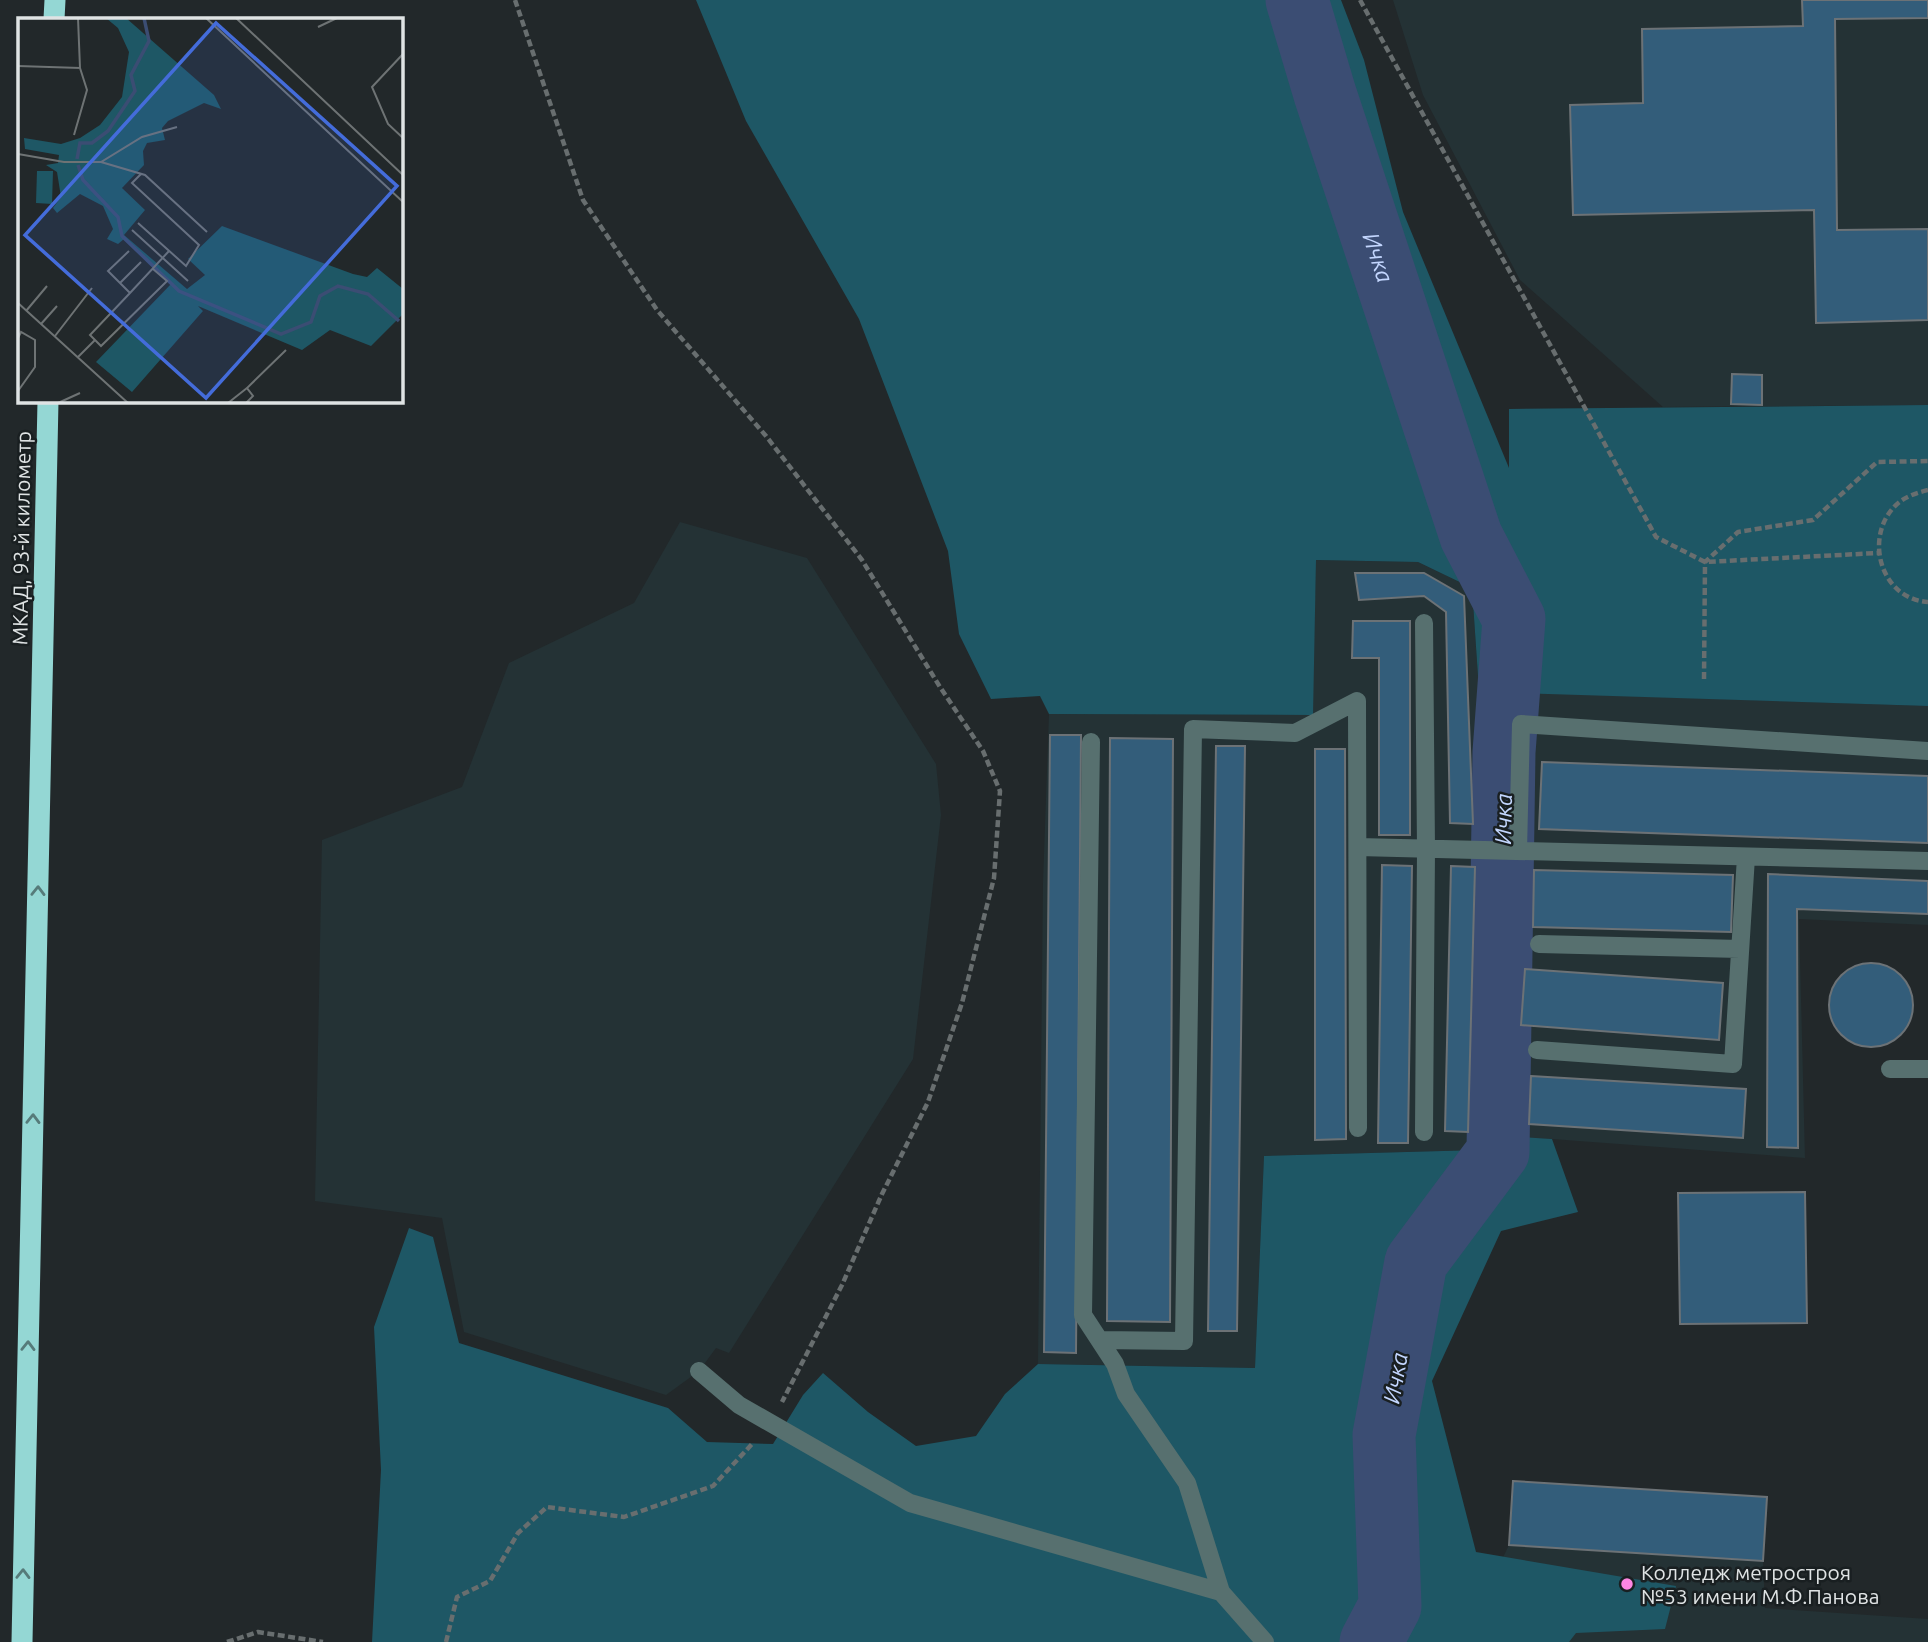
<svg xmlns="http://www.w3.org/2000/svg" width="1928" height="1642" font-family="Ubuntu,sans-serif">
  <style>
    .built { fill: #243235 }
    .green { fill: #1e5765 }
    .lines { fill: none; stroke-linecap: round; stroke-linejoin: round }
    .river { stroke: #3b4d73; stroke-width: 63 }
    .building { fill: #335d7a; stroke: #6c7276; stroke-width: 2 }
    .path { stroke: #686e6f; stroke-width: 4.5; stroke-dasharray: 7 3.5; stroke-linecap: butt }
    .minor { stroke: #57706f; stroke-width: 18 }
    .highway { stroke: #94d7d4; stroke-width: 21 }
    .oneway { stroke: #567b7a }
    .poi-dot { fill: #fd86e3; stroke: #191f21; stroke-width: 2.5 }
    .labels { text-anchor: middle; dominant-baseline: central; stroke-width: 5; stroke-linejoin: round; paint-order: stroke }
    .street-label { font-size: 21px; fill: #dfe3e4; stroke: #191f21 }
    .poi-label { font-size: 21px; fill: #dfe3e4; stroke: #191f21; text-anchor: start }
    .water-label { font-size: 23px; font-style: italic; fill: #c3d6fe; stroke: #191f21 }
    .inset-river { fill: none; stroke: #3b4d73; stroke-width: 3.5 }
    .inset-road { fill: none; stroke: #6e7374; stroke-width: 2 }
    .view { fill: #446cda; fill-opacity: 0.15; stroke: #446cda; stroke-width: 3.5 }
    .inset-edge { fill: none; stroke: #dfe3e4; stroke-width: 3.5 }
  </style>
  <rect width="100%" height="100%" fill="#22282a"/>
  <path class="built" d="M1393 0H1928V405L1663 407 1520 280 1423 95Z
    M680 522 807 558 936 764 941 815 913 1059 729 1353 716 1348 699 1371 666 1395 464 1332 442 1218 315 1201 322 840 462 787 509 663 634 603Z
    M1316 560 1418 562 1472 588 1487 808 1479 1150 1264 1156 1255 1368 1038 1364 1043 883 1049 714 1312 715Z
    M1515 692 1928 706V925L1799 919 1805 1158 1552 1139 1502 1137Z
    M1509 1545 1763 1561 1765 1608 1928 1619V1642H1462Z"/>
  <path class="green" d="M696 0H1341L1364 60 1403 212 1509 468V409L1928 405V706L1515 693 1502 1136 1552 1139 1578 1212 1501 1231 1432 1381 1476 1552 1676 1586 1665 1629 1576 1633 1569 1642H372L381 1470 374 1327 409 1228 433 1237 459 1343 668 1408 707 1442 773 1444 803 1395 823 1373 868 1412 916 1446 976 1436 1005 1394 1038 1364 1255 1368 1264 1156 1479 1150 1487 808 1472 588 1418 562 1316 560 1313 715 1049 714 1040 696 991 699 959 634 948 551 859 319 746 121Z"/>
  <g class="lines">
    <path class="river" id="s1" d="M1297 0 1325 94 1471 536 1514 619 1504 752 1498 1152 1416 1262 1384 1435 1390 1606 1371 1642"/>
  </g>
  <path class="building" d="M1802 0H1928V18L1835 19 1837 230 1928 229V320L1816 323 1814 210 1573 215 1570 105 1643 103 1642 29 1803 26Z
    M1732 374 1762 375V405L1731 404Z
    M1355 573H1424L1464 596 1473 824 1450 823 1446 612 1424 596 1359 600Z
    M1353 621H1410V835H1379V658H1352Z
    M1050 735H1081L1076 1353 1044 1352Z
    M1110 738 1173 739 1170 1322 1107 1321Z
    M1216 746H1245L1237 1331H1208Z
    M1315 749H1345L1346 1139 1315 1140Z
    M1542 762 1928 776V843L1539 829Z
    M1382 865 1412 866 1408 1143H1378Z
    M1451 866 1475 867 1468 1132 1445 1131Z
    M1534 870 1733 875 1731 932 1533 927Z
    M1768 874 1928 881V914L1797 909 1798 1148 1767 1147Z
    M1829 1005a42 42 0 1 1 84 0a42 42 0 1 1-84 0Z
    M1525 969 1723 983 1719 1040 1521 1025Z
    M1531 1076 1746 1089 1743 1138 1529 1124Z
    M1805 1192 1807 1323 1680 1324 1678 1193Z
    M1513 1481 1767 1497 1763 1561 1509 1545Z"/>
  <g class="lines">
    <path class="path" d="M515 0 583 200 657 310 766 436 862 560 940 687 983 751 1000 791 994 878 962 1003 928 1102 882 1194 842 1285 782 1402
      M1360 0 1656 537 1705 562 1878 553
      M1928 490C1916 493 1903 497 1894 507 1864 539 1881 599 1928 602
      M1704 679 1705 562 1738 532 1813 520 1877 462 1928 461
      M227 1642 258 1632 323 1642
      M446 1642 457 1597 490 1581 518 1533 547 1507 624 1517 713 1486 753 1443"/>
    <path class="minor" d="M1091 742 1083 1315 1115 1364 1126 1394 1187 1483 1221 1592
      M1358 847 1928 861
      M1518 851 1521 724 1928 751
      M1539 944 1740 949
      M1537 1050 1733 1064 1746 857
      M1890 1069H1928
      M1424 1132 1426 849 1424 623
      M1100 1340 1184 1341 1193 729 1295 733 1357 701 1358 1128
      M699 1371 739 1405 910 1503 1221 1592 1265 1642"/>
    <path class="highway" d="M54 19 55 0
      M22 1642 48 401"/>
  </g>
  <defs><path id="oneway-chevron" d="M-2-3.5L2.5 0L-2 3.5" fill="none" stroke-width="1.6" stroke-linecap="round" stroke-linejoin="round" transform="scale(1.75)"/></defs>
  <g class="oneway">
    <use href="#oneway-chevron" transform="translate(38 891) rotate(-89)"/>
    <use href="#oneway-chevron" transform="translate(33 1119) rotate(-89)"/>
    <use href="#oneway-chevron" transform="translate(28 1346) rotate(-89)"/>
    <use href="#oneway-chevron" transform="translate(23 1574) rotate(-89)"/>
  </g>
  <circle class="poi-dot" cx="1627" cy="1584" r="7"/>
  <g class="labels">
    <g class="street-label">
      <text transform="translate(21 538) rotate(-89)">МКАД, 93-й километр</text>
    </g>
    <g class="poi-label">
      <text x="1641" y="1572">Колледж метростроя<tspan x="1641" dy="24">№53 имени М.Ф.Панова</tspan></text>
    </g>
    <g class="water-label">
      <text stroke="none"><textPath href="#s1" startOffset="270">Ичка</textPath></text>
      <text transform="translate(1503 819) rotate(-89)">Ичка</text>
      <text transform="translate(1395 1378) rotate(-80)">Ичка</text>
    </g>
  </g>
  <g transform="translate(18 18)">
    <rect width="385" height="385" fill="#22282a"/>
    <path d="M88 0H108L196 77 203 91 186 85 150 103 144 110 147 122 129 125 125 133 126 147 104 170 127 192 106 217 169 271 187 257 170 241 204 208 335 256 349 259 359 250 385 271V296L353 328 312 312 284 332 180 288 185 293 114 374 78 344 153 266 106 221 100 226 89 221 95 211 85 188 62 176 39 195 35 190 43 179 39 154 28 147 40 145 41 137 7 131 6 120 43 126 62 120 82 107 104 79 111 34 100 10ZM19 153H35L34 186 18 185Z" fill="#1e5765"/>
    <path class="inset-river" d="M59 141 62 125H74L90 113 117 73 113 57 131 23 126 0M60 147 65 162 100 199 104 218 161 273 263 316 293 304 302 278 320 268 350 276 381 303"/>
    <path class="inset-road" d="M188 0 385 184M218 0 385 157M300 9 319 0M385 36 354 69 370 106 385 120M0 48 62 50 60 0M56 117 69 72 62 50M0 136 46 144H83L124 119 159 109M83 144 127 157 189 214M120 205 168 248 181 227 114 165 123 156M114 212 170 263M111 233 90 253 112 275M135 251 149 263 83 328 72 317 112 275 151 233M102 265 123 244M0 285 110 385M8 293 29 268M23 306 39 288M37 318 74 270M0 320 3 314 17 322V349L0 373M60 339 77 322M40 385 62 375M210 385 229 370M228 385 235 378 229 370 268 332"/>
    <path class="view" d="M198 5 379 168 188 380 7 217Z"/>
    <rect width="385" height="385" class="inset-edge"/>
  </g>
</svg>
